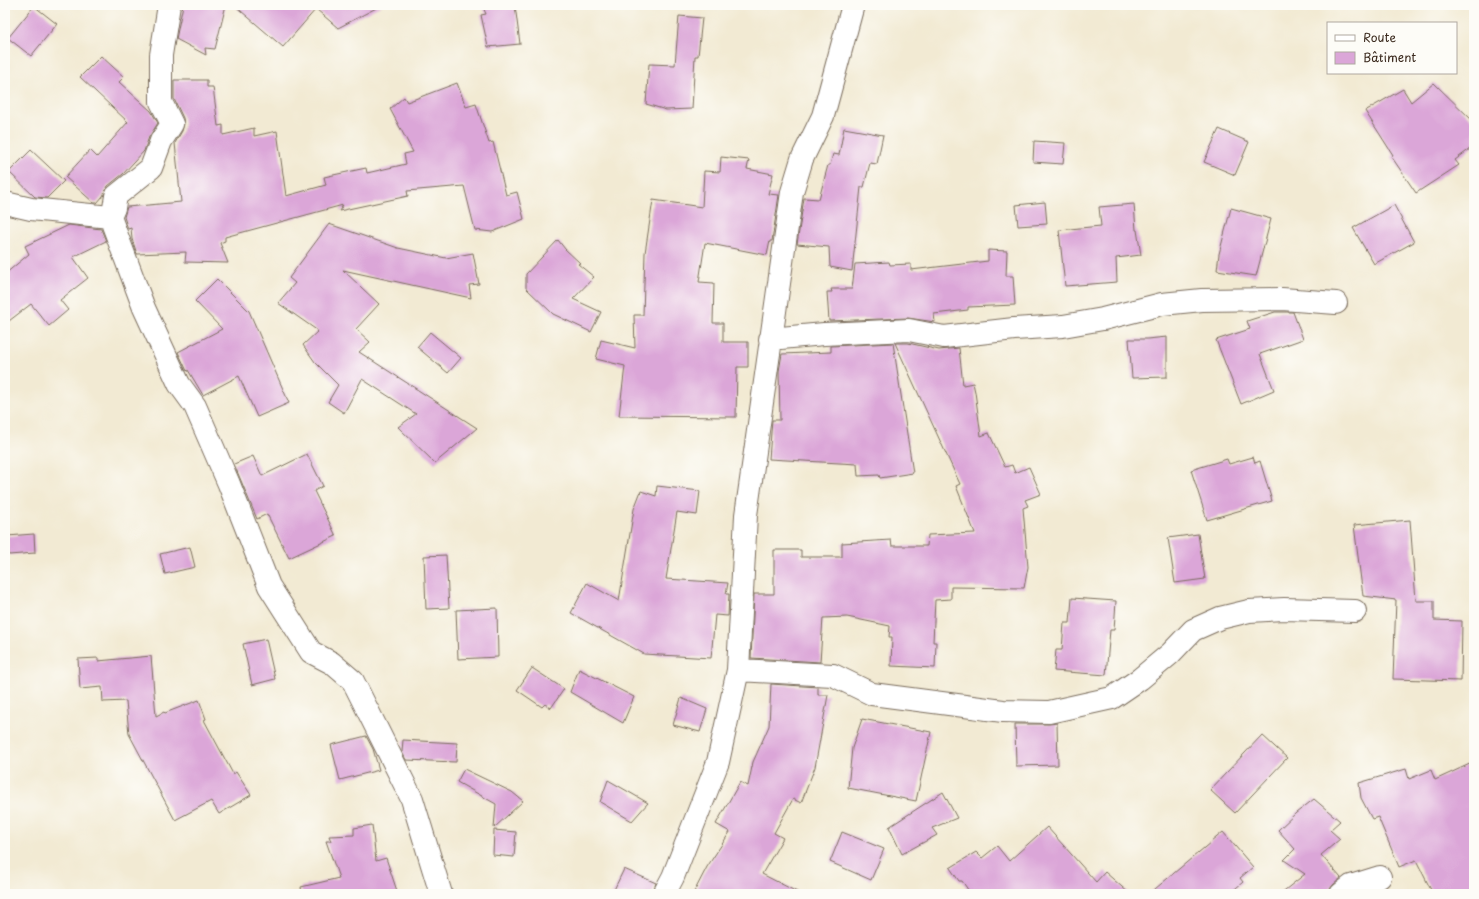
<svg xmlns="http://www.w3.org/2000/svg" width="1479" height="899" font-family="'Playpen Sans',sans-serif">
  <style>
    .building { fill: #dba6d8 }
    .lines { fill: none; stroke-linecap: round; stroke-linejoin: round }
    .minor-casing { stroke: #7b6d5d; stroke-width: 24 }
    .minor { stroke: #fff; stroke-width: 22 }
  </style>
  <rect width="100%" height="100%" fill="#fdfcf7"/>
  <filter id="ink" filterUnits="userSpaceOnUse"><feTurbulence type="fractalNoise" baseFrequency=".025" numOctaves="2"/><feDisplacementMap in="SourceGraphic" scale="8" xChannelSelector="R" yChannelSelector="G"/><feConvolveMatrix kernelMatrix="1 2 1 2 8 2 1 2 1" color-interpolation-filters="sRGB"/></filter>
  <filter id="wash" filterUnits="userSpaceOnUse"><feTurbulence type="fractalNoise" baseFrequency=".012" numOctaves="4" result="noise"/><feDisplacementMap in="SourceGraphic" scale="16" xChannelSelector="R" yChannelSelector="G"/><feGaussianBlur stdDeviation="0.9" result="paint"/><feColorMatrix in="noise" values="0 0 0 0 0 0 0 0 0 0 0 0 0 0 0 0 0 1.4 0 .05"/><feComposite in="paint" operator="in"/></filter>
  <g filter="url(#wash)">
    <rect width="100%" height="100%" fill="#f2ead3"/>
    <g id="blocks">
      <path class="building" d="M183 5H226L215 49 205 48 206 55 176 39Z
        M234 5H382L338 28 316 9 283 47Z
        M482 5H515L520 44 488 47 481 15 486 14Z
        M34 6 57 24 31 56 8 38Z
        M679 16 702 18 698 56H695L692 109 666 110 646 104 649 64 675 65Z
        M101 56 124 77 119 82 151 111 158 123 149 137 144 151 123 174 108 186 103 196 97 203H94L65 177 90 150 97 157 128 122 80 77Z
        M174 80H207V87H213L218 126 223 125V135L254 128V136L277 131 286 196 326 185 324 177 366 168 367 173 406 164 404 154 413 152 390 109 404 97 407 102 457 83 466 107 476 104 489 143 493 142 506 195 517 192 524 219 492 232 475 230 464 186 407 191 408 196 339 211 343 205 225 237V241L220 243 228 263 185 262 186 252 137 254 132 239 131 228 128 229 124 217 127 207 181 202 175 143 182 131 184 124 183 118 174 99Z
        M1434 83 1474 122V146L1455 160 1459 165 1416 193 1391 156 1393 155 1365 111 1403 89 1411 102Z
        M844 128 883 135 877 164 870 163 864 187H861L852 271 830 267 829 247 797 244 804 198 819 199 828 165H830L833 154 839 155Z
        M1219 129 1249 142 1235 175 1204 162Z
        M1034 141 1065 143 1063 164 1033 162Z
        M31 150 64 181 47 198 35 197 9 172Z
        M721 157 749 160 747 169 773 174 768 194 779 195 772 241H770L767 255 705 243 699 282 714 283 713 323H723V342H748V367H737L736 417 619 416 625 366 596 359 601 340 635 348 634 315H643L645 253 653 200 702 207 704 171 720 172Z
        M1045 202 1047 224 1018 226 1016 205Z
        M1134 204 1136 230H1137L1141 255 1116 258 1117 282 1065 286 1059 230 1101 226 1099 207Z
        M1394 205 1414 242 1374 264 1353 228Z
        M1231 208 1271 219 1256 276 1217 270 1219 254Z
        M329 224 398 248 446 258 473 253 479 284 469 285 471 298 343 270 379 304 356 329 370 342 359 352 477 428 435 463 398 427 416 414 362 379 344 413 328 402 338 385 315 362 303 345 318 331 278 303 295 283 289 278Z
        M69 225 101 229 106 241 73 257 88 278 60 300 68 310 49 326 31 304 5 324V274L29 254 25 246Z
        M558 240 565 249 580 263 578 264 594 277 573 299 601 312 591 332 553 314 526 288V274Z
        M988 250 1007 251 1006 276H1013L1015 305 968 307V310L934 314 935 322 908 318 829 321 827 292H832L831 289H852L855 264 889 262 890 265 911 264V270L988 261Z
        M217 279 249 311 289 403 257 417 239 376 203 395 188 370 187 371 178 352 222 329 195 301Z
        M1275 312H1293L1303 339 1260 354 1274 390 1241 404 1216 340 1250 329 1247 321Z
        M430 332 461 358 448 373 417 347Z
        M1167 337V377L1132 378 1129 339H1147Z
        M893 343 913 473 880 478 879 475 858 476 857 464 769 459 772 420H780L779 371 782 354 831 352V346Z
        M895 343H908L939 350 959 348 963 385 973 383 975 392 981 436 989 433 1005 467 1012 465 1015 473 1029 467 1041 494 1025 500 1028 506 1023 508 1028 567 1024 588 951 587V599L935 600 933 642H936L935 668 891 666 892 637H889L890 626 847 617 823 618 820 662 751 658 754 594H774V550H801V557H842V543L891 540 892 546H927L928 535 975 533 956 486 960 484Z
        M307 454 323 486 314 491 336 536 289 558 267 514 257 519 234 464 253 456 262 476Z
        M1253 457 1255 463 1260 461 1272 501 1207 520 1191 470 1227 459 1229 464Z
        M657 486 700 491 697 515 677 512 666 579 728 583 726 594H729L728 616 715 615 711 658 644 654 571 613 587 583 619 601 634 509 641 491 656 496Z
        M1410 520 1416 601H1434V620L1462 621 1461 681 1393 679 1396 600 1363 596 1354 525Z
        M34 534 35 553 9 555 7 536Z
        M1198 534 1205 579 1175 583 1168 538Z
        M190 547 195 567 165 574 160 554Z
        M446 555 449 608 426 609 424 556Z
        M1072 598 1116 601 1114 630H1110L1106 675 1054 671 1056 650H1062L1064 623H1070Z
        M497 608 498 657 458 659 456 610Z
        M266 639 275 679 252 685 243 644Z
        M151 656 156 716 164 712 165 713 199 700 206 719 204 720 233 774 236 772 251 795 219 814 211 801 175 820 129 734 126 701 103 702 102 687 80 689 78 659 98 658V661Z
        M532 668 564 689 551 708 545 704 542 707 517 690Z
        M579 669 634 697 623 723 570 692Z
        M771 684 818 687V695H828L815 767 801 803 793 799 774 833 783 838 762 874 801 894H693L707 867 730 832 716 824 740 782 748 786 753 762 769 726Z
        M681 698 707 709 700 732 673 725Z
        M862 719 931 732 916 801 848 788 852 748Z
        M1057 723 1058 765 1016 766 1015 724H1049Z
        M1262 735 1287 758 1235 813 1210 790Z
        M366 736 373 749 379 770 340 780 331 745Z
        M403 740 457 743 456 762 406 760 402 752Z
        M1474 762V894H1433L1416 860 1399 867 1378 817 1372 819 1361 798 1359 783 1406 769 1409 779 1431 770 1435 780Z
        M464 769 512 792 523 801 494 828 496 804 457 782Z
        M608 780 648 803 632 821 600 802Z
        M943 792 957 818 932 828 937 835 902 854 889 827Z
        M1314 799 1340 821 1330 830 1340 839 1321 855 1341 878 1333 885 1330 889 1329 894H1280L1305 874 1284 860 1295 849 1278 830 1296 813Z
        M372 825 376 861 386 858 398 894H302L301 887 339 878 326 841H331L329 836 354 835V828Z
        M1047 827 1096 882 1105 872 1130 894H971L962 881H959L950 868 976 852 982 858 997 846 1009 861Z
        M494 830 516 832 514 857 493 855Z
        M842 832 884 849 871 880 830 862Z
        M1223 832 1253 867 1240 878 1243 882 1229 894H1149Z
        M624 869 656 883 652 894H612Z"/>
    </g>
  </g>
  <g filter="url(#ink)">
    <use href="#blocks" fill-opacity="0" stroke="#7b6d5d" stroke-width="1"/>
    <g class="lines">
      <g class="minor-casing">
        <path id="minor" d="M169 5 161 55V102L172 124 161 141 151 168 116 196 114 208 110 217 144 308 179 384 195 406 229 484 269 586 311 652 332 663 353 681 412 799 441 894
          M5 203 31 209 110 217
          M770 339 824 334 909 330 944 337 1014 329 1063 326 1103 319 1162 304 1202 300 1282 299 1336 303
          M738 670 833 675 872 694 1003 711 1049 712 1112 698 1140 679 1170 654 1193 630 1220 618 1249 611 1284 609 1355 611
          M664 894 673 877 718 762 738 670 746 515 792 192 802 159 823 116 853 5
          M1341 894 1351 886 1380 877"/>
      </g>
      <use href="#minor" class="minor"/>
    </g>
  </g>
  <rect width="1479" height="899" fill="none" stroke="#fdfcf7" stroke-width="20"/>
  <rect x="1327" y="22" width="130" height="52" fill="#fdfcf7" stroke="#afa8a0"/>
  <rect x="1335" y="35" width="20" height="6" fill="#ffffff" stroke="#afa8a0"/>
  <text x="1363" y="42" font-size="12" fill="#3b2a1e">Route</text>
  <rect x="1335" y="52" width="20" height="12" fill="#dba6d8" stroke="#afa8a0"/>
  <text x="1363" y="62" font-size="12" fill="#3b2a1e">Bâtiment</text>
</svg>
